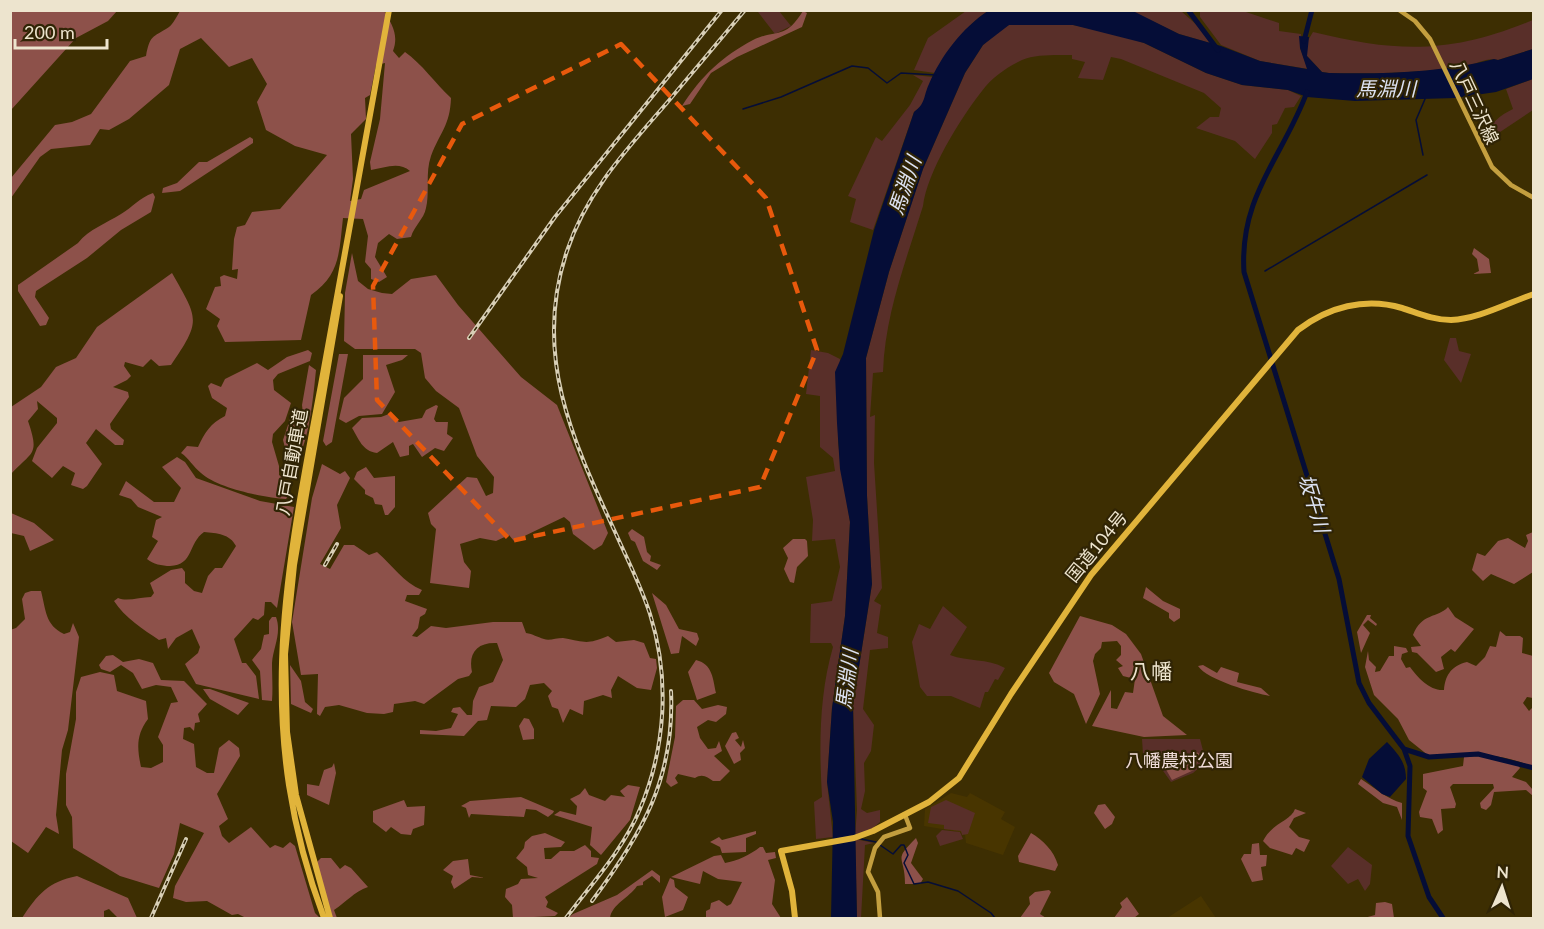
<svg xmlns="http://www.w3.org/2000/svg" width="1544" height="929" font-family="Lato,'Noto Sans JP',sans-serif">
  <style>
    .built { fill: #483500 }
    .green { fill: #592f29 }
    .forest { fill: #8d514a; fill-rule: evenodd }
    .water { fill: #050d37 }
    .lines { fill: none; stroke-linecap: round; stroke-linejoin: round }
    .stream { stroke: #050d37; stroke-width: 1.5 }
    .river { stroke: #050d37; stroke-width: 5 }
    .major { stroke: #c49f3f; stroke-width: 4.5 }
    .highway { stroke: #e1b43b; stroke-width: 6 }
    .rail-casing { stroke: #d8cfb6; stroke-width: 4 }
    .rail { stroke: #302405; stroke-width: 1.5; stroke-dasharray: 4.5; stroke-linecap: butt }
    .marked { fill: none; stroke: #e8590c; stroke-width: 4.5; stroke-dasharray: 12 8; stroke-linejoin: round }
    .labels { text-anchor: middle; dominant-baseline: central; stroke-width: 4.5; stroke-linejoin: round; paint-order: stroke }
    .street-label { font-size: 18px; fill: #ede4ce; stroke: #302405 }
    .park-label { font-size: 18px; fill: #f1ddda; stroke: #302405 }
    .water-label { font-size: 20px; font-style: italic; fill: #dde3f3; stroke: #302405 }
    .quarter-label { font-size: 21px; fill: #ede4ce; stroke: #302405 }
  </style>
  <rect width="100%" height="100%" fill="#3d2e02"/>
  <path class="built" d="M951 793 967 797 970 793 1005 812 1001 819 1015 827 1003 855 966 843 965 835 960 832 924 826 925 809Z
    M1201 896 1216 918H1167Z"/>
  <path class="green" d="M760 10 779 11 791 26 775 34 758 12Z
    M966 11H988C964 27 951 48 935 73L914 70 928 38Z
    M1131 11H1181L1199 27 1210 43 1179 34Z
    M1200 11H1243L1279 23V31L1301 34 1300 48 1308 69 1260 61 1221 45 1200 17Z
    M1533 20V49L1498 60C1488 57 1476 64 1466 66 1421 73 1374 74 1329 73L1322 72 1307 56V42L1313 32C1399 53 1451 54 1533 20Z
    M1041 23 1073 25 1114 33 1144 43 1206 73 1242 85 1288 90 1301 96 1294 107 1285 108 1277 124 1272 125V133L1255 159 1235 141 1196 128 1210 117H1219L1221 108 1204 93 1121 59 1111 57 1103 80 1078 78 1085 62 1072 59V55C1056 55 1036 54 1022 60 1007 67 991 78 982 91 960 119 927 172 923 206 906 261 885 314 883 372L873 373 870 417 875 415 874 463 882 588 874 601 881 605 877 633 888 637V648L870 650 863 709 874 725 871 751 864 763 865 791 861 809 867 813 880 810V822L863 836H855L857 810 853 705 872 584 867 496 866 358 889 272 923 169 965 73 983 45 1001 29 1009 25Z
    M913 75 933 77 922 106 914 112 873 230 850 222 856 199 848 196 876 137 882 141 910 105 923 81Z
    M1533 79V110L1485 142 1483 137C1490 124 1500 115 1513 109L1506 89Z
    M1450 338H1456L1459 351 1471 354 1461 383 1444 360Z
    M811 350 828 353 840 359 838 443 850 522 845 616 832 708 827 782 833 837 816 839 814 802 822 797C819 747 819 695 833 647L831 643H810L811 604 832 601 840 567 835 539 812 541 813 520 806 477 835 471 833 458 820 447V396L806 394Z
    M943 606 967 627 950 655C968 662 987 658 1005 668L998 680 995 679 988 692H985L980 708 951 696H927L920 687 912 642 919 624 930 629Z
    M1142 739H1200L1206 762 1193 773 1171 782 1161 768 1144 769Z
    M946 800 975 813 968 834 962 835 961 831 944 829V825L928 823 931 807Z
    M942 830 960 832 963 839 940 846 936 836Z
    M855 839 874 843 865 845 861 918H857Z
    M1348 847 1372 865 1370 884 1365 891 1358 879 1348 884 1331 866Z"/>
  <path class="forest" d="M11 10H117V11L108 21 76 38 11 110Z
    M180 11H384C392 24 399 35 393 51L399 58 405 52C422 64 435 83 451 98 450 126 440 132 431 156 425 173 430 191 426 208 424 219 414 226 411 237L397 239 389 234 378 243 375 257 387 277 379 282 371 279V269L365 262 368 236 363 219 343 218C339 251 341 274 311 295L301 340 225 342 217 326 220 319 206 309 215 287 221 286 220 277 224 275 237 279 238 269 232 270 234 239 237 227 245 225 252 212 280 209 327 155 295 146 266 130 257 102 267 84 252 58 229 67 201 38 180 49 169 85 129 119 109 130 100 129 90 145 51 149 40 157 11 198V178L55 125 72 122 91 114 130 61 146 56C150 35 152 38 169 27 173 24 177 16 180 11ZM385 63 380 119 370 162 371 170C384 168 399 161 410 171L364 190 361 199 350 201 353 179 351 134 366 119 365 98 370 95 376 65Z
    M803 11 807 13 802 27 737 57 711 73 690 104 682 106C701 76 723 56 753 40 778 28 784 41 803 11Z
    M250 137 253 139V143L180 191 162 193 163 188 177 183 199 162H207Z
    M153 193 155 197 151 212 121 230 87 258 36 291 35 297 49 318 46 325 40 326 18 291V285L78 243C89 229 107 223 121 214 133 207 139 198 153 193Z
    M1474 248 1489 259 1491 273 1473 274 1479 271 1477 259 1472 254Z
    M352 253 358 281 368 289 382 293 392 294 411 279 436 275 458 305 521 377 557 405 608 533 602 545 594 550 573 534 570 522 564 517 514 541 509 535 496 541 480 538 460 544 464 562 471 571 469 588 430 583 436 529 431 524 428 513 467 477 477 478 486 496 493 493 494 477 477 456 459 408 436 391 425 378 421 353 415 349H355L344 341 345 293Z
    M172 273C198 319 202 320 171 365L159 366 151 359 143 367 125 362 124 366 131 376 127 380 113 387 128 392 129 397 110 424 111 429 124 440 123 445H115L96 429 86 443 102 464 87 486 83 489 71 485 75 473 63 466 52 478 32 461 37 448 57 423V418L37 401 38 409 28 421C40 456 32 451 11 474V407L41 387 56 367 76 358 97 327Z
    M308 350 312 353 310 361 278 374 273 380 274 390 291 403 285 421 273 434 272 442 279 466V475L283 478 289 495 286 499C265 498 217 488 201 473 193 467 189 458 181 453L187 446 198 447C205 432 210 424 225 416L227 408 212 398 208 386 211 383 221 387 225 379 257 363 268 370 287 357Z
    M339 354H348L332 442 326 446 323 441Z
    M363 355H408L402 360 386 365 395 392 382 414 359 416 346 423 339 419 344 398 363 379Z
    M309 365 316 370C314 389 309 452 294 461L288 459 283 440 291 416 297 420 303 414 302 405Z
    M436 405 438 406 434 419 436 422H448L447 434 453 438 444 451 435 448 422 457 413 444 409 446V455L400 457 393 442 377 453C362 451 359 439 352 428L362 418 381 417 389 414 399 422 422 418 426 410Z
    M177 457 185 462 196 478 260 501 294 507 277 608 271 602H265L264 615 258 620 253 618 234 639 242 663H246L256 676 259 699 196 684 185 664 198 653 200 647 192 629 176 638 168 649 166 638 159 640C144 630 124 617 114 601L118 598C127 602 140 597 151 597L154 593 150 583 171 570 182 568 185 572V583L194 591 202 593 208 576 215 568H222L236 546C230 534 217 533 204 532 188 543 194 565 170 566 162 566 153 564 147 559L158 541 152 537 156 520 162 517 138 507 131 499 119 495 126 481 154 502H174L181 488 162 467Z
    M322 464 340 474 345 471 350 478 337 505 341 528 320 564 330 569 344 545H354L369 555 377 552C393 566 403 582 422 590L419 595H407L405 601 427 609 425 614 420 617 418 628 412 636 417 637 431 626 446 628 493 622H522L526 633C533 634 537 637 544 639 549 641 556 638 563 638 586 642 586 645 608 636L616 642 634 640 644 643 650 658 656 659 657 668 651 690 637 688 618 676 611 690 612 698 603 695 584 701 583 715 570 709 563 723 558 709 552 707 548 696 552 691 544 683 530 685 525 699 516 707 491 706 487 720 478 721 464 736 420 734V730L436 731 451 728 458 714 451 712 453 708 460 707 467 715H472L473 701 479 687 493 682 503 660 497 643C477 642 468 653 472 672L469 676 458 679 424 704 415 701 394 704 393 712 384 714 367 713 339 705 325 707 320 716 317 714 318 674 301 675 292 622 312 498Z
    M366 467 374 478 395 476V507L388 515H385L382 505 375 504 373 498 365 494V490L354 479 357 472Z
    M11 513 34 523 54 540 30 551 24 536 11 533Z
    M632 529 644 537 647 552 651 556 650 561 661 565 657 570 643 561 635 542 631 540 628 533Z
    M1533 532V572L1514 584 1491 574 1483 581 1472 570 1477 553 1485 556 1498 541 1508 538 1525 548 1528 541 1526 535Z
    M793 539H805L807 541 808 556 797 567 794 583 790 582 784 569 788 558 783 548Z
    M1146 587 1163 601 1180 609V618L1174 622 1169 618V613L1143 598Z
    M31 591H41C46 610 45 625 64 634L70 632 73 623 79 637 68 730 62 750 56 815 59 834 46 827 28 853 11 841 10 630 16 628 25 619 22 599 25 593Z
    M652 593 666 605 679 629 697 633 699 639 696 646 682 636 679 653 671 654Z
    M1448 607 1455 617 1474 629 1455 652 1451 649 1441 657 1444 669 1436 672 1417 653 1412 652 1411 647 1421 646 1413 635C1421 613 1438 618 1448 607Z
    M1367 615H1371L1370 618 1377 624 1376 626 1368 620 1363 625 1370 633 1361 653 1357 632Z
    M1080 616 1112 625 1126 634 1141 654 1163 716 1187 735 1144 737 1092 726 1111 690V708L1117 709 1125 692 1133 693 1135 679 1123 676 1118 668 1123 666 1116 660 1121 655V646L1117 641 1102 642 1101 648 1095 654 1093 661 1100 694 1086 724 1074 694 1054 682 1049 673Z
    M272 617H276C282 633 273 648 272 663 272 676 273 688 272 701L262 700 260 671 252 660 261 649 264 635 269 634V621Z
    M1500 631 1506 636H1520L1523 638 1522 653 1533 656V698L1527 697 1523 703 1529 711 1533 707V767C1499 751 1465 754 1429 756L1409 740 1398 719 1374 695 1365 667 1368 651 1369 660 1376 667 1375 672 1380 671 1389 656H1394V646L1406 648 1408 652 1402 654 1401 659 1406 668 1410 667C1418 678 1430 691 1444 690 1445 677 1450 666 1467 662L1476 666 1485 657 1490 646 1496 647Z
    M113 655 123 662 139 659 153 663 161 680 184 681 207 704 198 714 200 722 195 723 194 731 190 727 184 728 183 739 194 744 196 767 207 773H214L219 748 229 740 239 748 240 756 217 794 228 819 219 826 222 836 229 843 251 827 270 848 275 845 283 848 290 842 295 846 315 913 320 918H246L238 914 232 915 207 901 186 902 173 898 175 886 204 833 180 823 174 854 159 888 120 876 73 848 72 817 66 805V774L76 719V692L81 677 100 672 114 675 117 691 146 701 148 719C136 735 137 748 141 767L151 768 163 762V745L158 737 171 703 178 702 171 687 156 685 142 689 133 673 121 665 110 672 101 669 99 665 106 656Z
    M696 660C713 664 713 680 716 693L697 700 688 672Z
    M290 665 301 681 305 702 313 709 311 713 291 704Z
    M1203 665 1217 673 1221 667 1239 673 1237 682 1261 688 1270 696C1254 693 1207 680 1198 666Z
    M203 689H210L249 703 238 715 210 699Z
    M683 700H694L702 709 718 705 727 707 726 714 716 722 708 720 697 727 700 738 708 749 716 748 719 741 722 751 714 756 730 771 720 781H713C708 777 702 773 695 778L678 774 675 778 678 783 671 787 666 782 675 737 676 706Z
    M524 718 529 719 534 729V739L523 740 519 726Z
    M736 732 739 738 735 740 741 747 743 740 745 748 740 753 741 760 734 764 725 746 732 733Z
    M1195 751 1201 755 1194 770 1172 780 1164 766 1152 761 1159 752 1180 753 1187 757Z
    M1480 756 1518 765 1520 768 1512 777 1526 782 1533 790V796L1526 790 1494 792 1491 805 1486 810 1481 808 1480 803 1494 788 1493 784H1453L1450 787 1456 804 1455 808 1441 809 1443 830 1438 834 1432 819 1420 817 1419 812 1427 791 1423 788V774L1463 766 1464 757Z
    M334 763 336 773 329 805 307 795V784L319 786 324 770 332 767Z
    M1361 779C1375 788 1387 799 1402 803V820L1397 807 1383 803 1358 784Z
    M628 785 640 787 630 820 601 855 590 845 592 827 554 815 560 811 576 815 577 806 570 799 580 794 585 788 589 795 605 801 611 795 625 797 620 791Z
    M521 797 554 811 553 813 548 817 536 810 526 809 524 817 471 814 469 818 466 808 461 806 470 801Z
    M404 800 407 807 425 806 424 825 413 829 411 835 401 834 391 827 386 832 373 822V811Z
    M1105 804 1115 817 1112 824 1105 829 1094 813 1098 805Z
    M1295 809 1306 813 1294 818 1289 827 1299 837 1310 840 1304 852 1296 848 1292 855 1270 848 1263 841C1273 822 1291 821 1295 809Z
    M756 831V834L746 838V852L722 853 720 847 710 842 719 837 722 840Z
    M545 833 565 842 561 847 544 848 545 859H551L560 851H574L585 845 591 851V857L599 858 597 864 545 897 548 902 546 907 558 913 555 916 513 918 512 905 505 897 506 889 518 884 521 879 538 878 528 875 527 867 516 858 524 848 525 842 532 836Z
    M1031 833C1043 840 1054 851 1058 865L1055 871 1019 862 1018 856Z
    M916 838 918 843 911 863 923 879 920 884H905C905 854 892 862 916 838Z
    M1259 843 1260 855H1267L1266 866 1261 867 1263 880 1252 882 1241 859 1244 854H1251L1252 844Z
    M760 847H763L766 853 775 852 776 858 768 860 775 880 772 904 781 918H706V911L710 909 711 903 719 900 727 906 731 904 742 882 718 879 703 871 700 884 671 877 714 856 721 855 725 863C737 861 750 855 760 847Z
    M321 858H331L340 869 345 865 351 868 368 887C354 892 346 902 334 910L337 918H332L317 862Z
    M468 859 470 875 485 878 472 877 454 889 451 882 453 876 443 870 453 861Z
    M652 870 660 876V883L652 876 643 882V885L637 886C629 898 612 904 610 918H568L573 914 617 895Z
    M77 876 128 898 137 918H118L109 909 104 911V918H22C38 894 48 882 77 876Z
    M670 878 674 880 675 887 688 897 683 910 665 917 662 897Z
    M1049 890 1051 892 1040 914 1046 918H1020L1030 904 1029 897 1035 892Z
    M1127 897 1139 914 1134 918H1114L1122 907 1120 903Z
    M1385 902 1392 904 1394 918H1364L1375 915 1376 903Z"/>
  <path class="water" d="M1131 10 1179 34 1221 46 1260 61 1307 69 1300 48 1299 36 1309 37 1307 56 1322 72 1329 73C1384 74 1440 73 1494 59L1498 60 1533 49V79L1496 92 1455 98 1355 101 1307 97 1288 90 1242 85 1206 73 1144 43 1073 25H1009L983 45 965 73 923 169 889 272 866 358 867 496 872 584 853 705 857 918H831L833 822 827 782 832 708 845 616 850 522 840 469 837 423 835 372 843 354 874 230 914 112C926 103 923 97 929 84 941 56 962 28 988 11Z
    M1387 742C1398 754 1406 762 1406 779L1390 797 1382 794 1362 777 1369 759Z"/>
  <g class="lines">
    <path class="stream" d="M743 109 781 97 852 66 868 68 887 83 901 73 936 75
      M1423 155 1416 120 1425 99
      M1265 271 1427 175
      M861 839 876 842
      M880 845 893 854 901 845H904L908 855 904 863 914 884 928 882 958 891 991 913 995 918"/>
    <path class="river" d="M1188 10 1218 50
      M1304 41 1312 10
      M1307 92C1283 157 1239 196 1244 272L1339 579 1359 683 1369 703 1404 749 1410 766 1408 836 1429 897 1443 918
      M1404 749 1429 757 1478 754 1534 768"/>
    <path class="major" d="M1399 10 1415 21 1430 39 1492 167 1511 185 1534 198
      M880 918 878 892 868 872 875 848 884 837 910 828 905 815"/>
    <path class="highway" d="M324 918C253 729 285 576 321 385 344 260 366 135 389 10
      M330 918 296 795 287 732 285 654 294 565 340 296
      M795 918 792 891 781 851 854 838 873 831 929 802 959 778 1011 694 1091 575 1298 330C1328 307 1365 297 1402 308 1418 313 1433 320 1451 320 1479 319 1507 303 1534 294"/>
    <g class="rail-casing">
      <path id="rail" d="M469 338 555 217 722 10
        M325 565 337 544
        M592 901C642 834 675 778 671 691
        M151 918 186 839
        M566 918C592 883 623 850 640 809 666 747 670 678 650 614 641 586 628 561 616 534 573 441 532 355 567 251 586 193 626 150 666 104 692 73 718 42 745 10"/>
    </g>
    <use href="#rail" class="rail"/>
  </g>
  <path class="marked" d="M621 44 766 198 817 350 760 487 511 541 377 400 373 286 462 124Z"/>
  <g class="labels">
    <g class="street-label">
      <text transform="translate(1475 102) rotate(65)">八戸三沢線</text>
      <text transform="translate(291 462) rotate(-80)">八戸自動車道</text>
      <text transform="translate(1096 546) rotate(-51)">国道104号</text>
    </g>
    <g class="park-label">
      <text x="1179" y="760">八幡農村公園</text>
    </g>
    <g class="water-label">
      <text x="1386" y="88">馬淵川</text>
      <text transform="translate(904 185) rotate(-71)">馬淵川</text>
      <text transform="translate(1315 503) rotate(73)">坂牛川</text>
      <text transform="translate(846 679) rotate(-83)">馬淵川</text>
    </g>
    <g class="quarter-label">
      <text x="1151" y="670">八幡</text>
    </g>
  </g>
  <rect width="1544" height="929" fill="none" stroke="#ede4ce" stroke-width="24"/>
  <g transform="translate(1502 887) rotate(3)" stroke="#302405" stroke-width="4.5" paint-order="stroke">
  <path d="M0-4.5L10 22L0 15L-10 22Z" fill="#ede4ce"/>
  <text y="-9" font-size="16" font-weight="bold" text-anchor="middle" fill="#ede4ce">N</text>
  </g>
  <path d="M15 39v9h92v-9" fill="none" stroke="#ede4ce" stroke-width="3"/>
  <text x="24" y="39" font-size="18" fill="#ede4ce" stroke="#302405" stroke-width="4.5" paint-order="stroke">200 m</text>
</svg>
